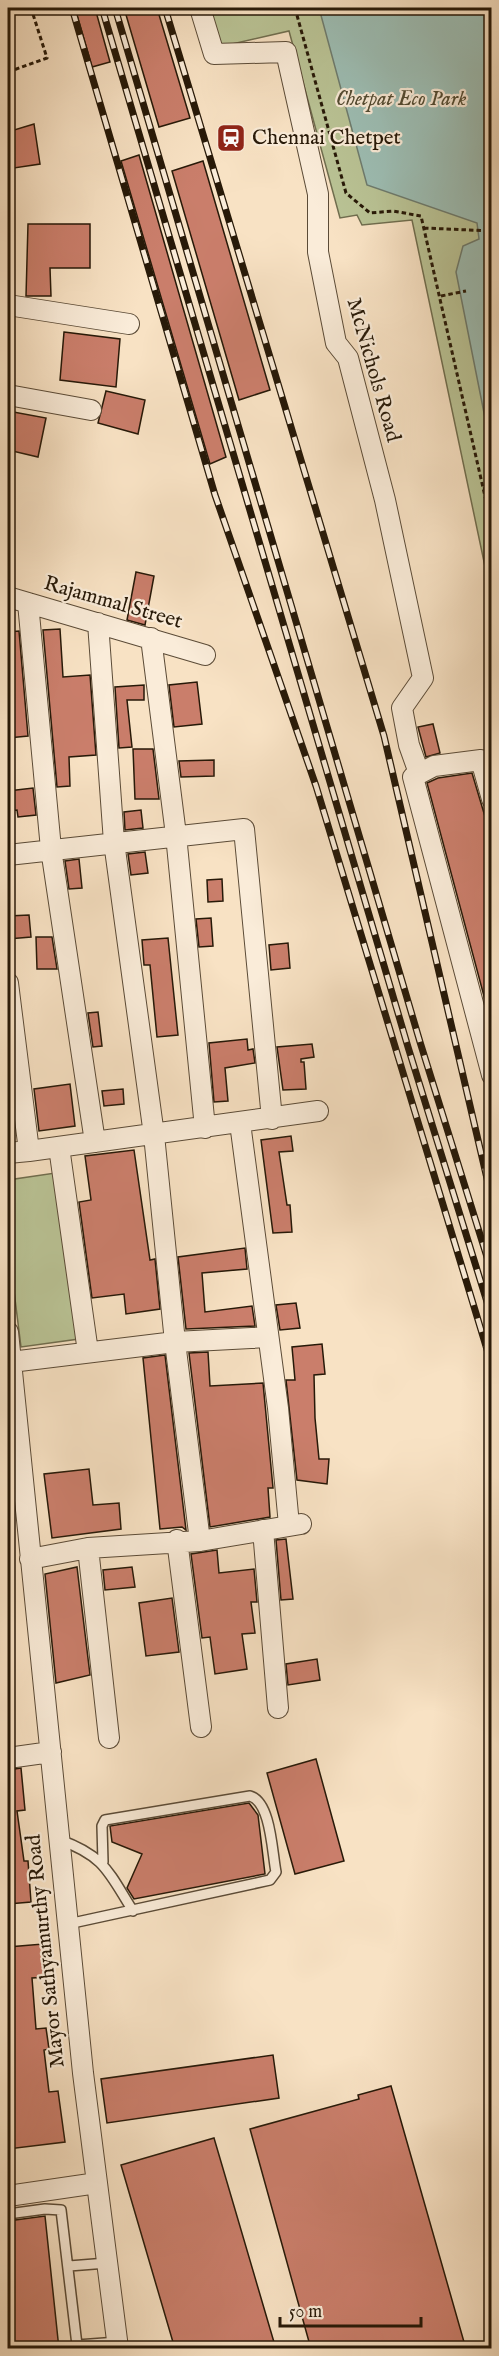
<svg xmlns="http://www.w3.org/2000/svg" width="499" height="2356" font-family="'IM FELL English',serif">
  <style>
    .green { fill: #bac496; stroke: #706e4f; stroke-width: 1.5 }
    .water { fill: #9dbeb4; stroke: #6e7c6f; stroke-width: 1.5 }
    .building { fill: #ca7e6b; stroke: #271908; stroke-width: 1.5 }
    .lines { fill: none; stroke-linecap: round; stroke-linejoin: round }
    .service-casing { stroke: #5b4b37; stroke-width: 12 }
    .minor-casing { stroke: #5b4b37; stroke-width: 22 }
    .path { stroke: #271908; stroke-width: 3; stroke-dasharray: 4.5 3; stroke-linecap: butt }
    .service { stroke: #faecd9; stroke-width: 9 }
    .minor { stroke: #faecd9; stroke-width: 20 }
    .rail-casing { stroke: #271908; stroke-width: 7 }
    .rail { stroke: #faecd9; stroke-width: 4.5; stroke-dasharray: 14; stroke-linecap: butt }
    .labels { text-anchor: middle; dominant-baseline: central; stroke-width: 4.5; stroke-linejoin: round; paint-order: stroke }
    .park-label { font-size: 21px; font-style: italic; fill: #534c33; stroke: #faecd9 }
    .poi-label { font-size: 21px; fill: #271908; stroke: #faecd9; text-anchor: start }
    .street-label { font-size: 21px; fill: #271908; stroke: #faecd9 }
  </style>
  <rect width="100%" height="100%" fill="#f8e2c4"/>
  <filter id="stains"><feTurbulence type="fractalNoise" baseFrequency=".00333" numOctaves="4"/><feColorMatrix values="0 0 0 0 .2 0 0 0 0 .09 0 0 0 0 .02 0 0 0 .5 -.17"/></filter>
  <radialGradient id="worn" r=".72"><stop offset=".6" stop-color="#630" stop-opacity="0"/><stop offset="1" stop-color="#630" stop-opacity=".3"/></radialGradient>
  <path class="green" d="M209 8H491V595L412 220 362 225 357 215 340 218 289 31 219 47Z
    M62 1172 86 1338 21 1347 8 1243V1180Z"/>
  <path class="water" d="M319 8H491V448L456 272 463 246 479 239 477 223 367 185Z"/>
  <path class="building" d="M75 8H95L110 62 92 67Z
    M124 8H157L190 118 159 127Z
    M34 124 40 164 14 168V130Z
    M139 155 226 457 210 464 121 161Z
    M203 161 270 390 239 400 172 171Z
    M28 224H90V268H50L51 296H26Z
    M64 332 120 339 116 387 60 380Z
    M106 391 145 400 138 434 98 423Z
    M8 411 46 418 38 457 8 450Z
    M136 572 154 576 145 625 127 620Z
    M60 629 63 677 90 675 96 755 69 757 70 786 57 787 43 630Z
    M19 631 28 736 8 738V632Z
    M197 682 202 724 174 727 169 685Z
    M144 685V700H127L132 747 119 748 115 687Z
    M433 724 440 753 426 757 418 727Z
    M133 749H153L159 799H135Z
    M214 760V776L181 777 179 761Z
    M472 773 492 840V1026L427 783 438 778Z
    M33 788 36 815 18 817 17 810 8 811V791Z
    M141 810 143 828 125 830 124 812Z
    M145 852 148 873 131 875 128 854Z
    M79 859 82 888 69 889 65 861Z
    M222 879 223 901 208 902 207 880Z
    M29 915 31 937 8 939V916Z
    M211 918 213 946 199 947 196 919Z
    M36 937H52L57 969H37Z
    M168 938 178 1035 157 1037 150 965H144L142 940Z
    M288 943 290 968 271 970 269 945Z
    M98 1012 102 1046 93 1047 88 1013Z
    M247 1039 248 1050 253 1049 255 1063 225 1068 228 1101 214 1102 209 1043Z
    M312 1044 314 1057 301 1059V1062H304L306 1089 283 1090 277 1047Z
    M70 1084 75 1126 39 1131 34 1089Z
    M123 1089 124 1104 104 1106 102 1091Z
    M291 1136 293 1151 279 1152 287 1205H290L292 1232 273 1233 261 1140Z
    M134 1150 150 1260 155 1259 160 1309 126 1314 124 1294 92 1298 79 1202 91 1200 85 1156Z
    M245 1248 247 1269 202 1273 205 1312 252 1306 255 1326 186 1329 178 1257Z
    M296 1303 300 1328 280 1330 276 1305Z
    M322 1344 325 1374 314 1375 315 1418 319 1459H329L327 1484 297 1480 286 1380H295L292 1347Z
    M208 1352 210 1386 263 1383 273 1488H268L270 1517 210 1527 189 1353Z
    M165 1355 186 1530 182 1527 160 1529 143 1358Z
    M89 1469 93 1505 119 1503 121 1529 52 1538 44 1474Z
    M286 1539 293 1599 281 1600 276 1540Z
    M217 1550 219 1573 254 1569 257 1602H251L255 1633 242 1634 247 1669 215 1674 210 1637 202 1638 191 1554Z
    M77 1567 90 1675 56 1683 45 1574Z
    M132 1567 135 1587 105 1590 103 1570Z
    M172 1598 179 1652 146 1656 139 1603Z
    M317 1659 320 1680 288 1685 286 1664Z
    M316 1759 344 1861 295 1874 267 1773Z
    M21 1768 25 1810 17 1811 24 1861H28L31 1902 8 1904V1770Z
    M249 1803 258 1815 265 1874 134 1899 127 1888 142 1854 112 1842 110 1826Z
    M43 1944 47 1977 32 1978 36 2029 46 2028 49 2049 44 2050 49 2092 58 2091 65 2142 8 2149V1947Z
    M273 2055 279 2098 107 2123 101 2079Z
    M391 2086 466 2349H311L250 2129 359 2099 358 2095Z
    M214 2138 276 2349H175L121 2165Z
    M45 2216 59 2349H10L8 2221Z"/>
  <g class="lines">
    <g class="service-casing">
      <path id="service" d="M60 1840C105 1856 109 1873 133 1911
        M68 1924 270 1880 276 1872C272 1852 271 1802 250 1796L105 1820 102 1826 103 1862
        M8 2214 45 2209 61 2210 77 2345
        M69 2266 107 2263
        M77 2348V2345L118 2342"/>
    </g>
    <g class="minor-casing">
      <path id="minor" d="M200 8 214 54 286 52 318 194V252L336 343 348 358 385 500 423 678 402 708 409 745 419 773
        M8 305 129 324
        M8 395 91 410
        M8 597 205 655
        M28 603 51 849 95 1142
        M98 623 114 842 154 1135 175 1342 200 1541
        M151 638 176 835 205 1128
        M492 799 481 760 434 766 413 777 492 1075
        M8 855 244 829 272 1119
        M8 983 29 1151 8 1153
        M240 1123 278 1408 289 1525
        M59 1147 88 1352
        M29 1151 318 1111
        M8 1332 83 2073 118 2348
        M11 1362 175 1342 268 1337
        M263 1530 278 1708
        M177 1540 201 1727
        M88 1548 109 1738
        M30 1559 88 1548 200 1541 301 1524
        M8 1758 51 1752
        M8 2196 97 2183"/>
    </g>
    <path class="path" d="M295 8 346 193 370 213 393 211 421 216 492 527
      M8 72 47 58 31 8
      M424 228 492 231
      M441 296 466 291
      M483 489 492 487"/>
    <use href="#service" class="service"/>
    <use href="#minor" class="minor"/>
    <g class="rail-casing">
      <path id="rail" d="M72 8 215 495 316 786 492 1366
        M102 8 408 1047 492 1318
        M115 8 420 1042 492 1273
        M165 8 384 736 492 1200"/>
    </g>
    <use href="#rail" class="rail"/>
  </g>
  <defs>
    <g id="station-square" transform="scale(1.5)"><rect x="-9" y="-9" width="18" height="18" rx="4" fill="#8f2418" stroke="#faecd9"/><path d="M-3-6H3Q5-6 5-4V2Q5 4 3 4L4.5 6H3L1.5 4h-3L-3 6H-4.5L-3 4Q-5 4-5 2V-4Q-5-6-3-6ZM-3.5-4v3h7v-3ZM-3.5 1v1.5H-2V1ZM2 1v1.5H3.5V1Z" fill="#fff"/></g>
  </defs>
  <g fill-rule="evenodd">
    <use href="#station-square" x="231" y="138"/>
  </g>
  <g class="labels">
    <g class="park-label">
      <text x="401" y="99">Chetpat Eco Park</text>
    </g>
    <g class="poi-label">
      <text x="252" y="138">Chennai Chetpet</text>
    </g>
    <g class="street-label">
      <text transform="translate(373 370) rotate(74)">McNichols Road</text>
      <text transform="translate(113 603) rotate(16)">Rajammal Street</text>
      <text transform="translate(46 1951) rotate(-96)">Mayor Sathyamurthy Road</text>
    </g>
  </g>
  <rect width="499" height="2356" fill="none" stroke="#f8e2c4" stroke-width="30"/>
  <rect x="9" y="9" width="481" height="2338" fill="none" stroke="#271908" stroke-width="3"/>
  <rect x="15" y="15" width="469" height="2326" fill="none" stroke="#271908" stroke-width="1.5"/>
  <path d="M280 2317v9h141v-9" fill="none" stroke="#271908" stroke-width="3"/>
  <text x="289" y="2317" font-size="18" fill="#271908" stroke="#faecd9" stroke-width="4.5" paint-order="stroke">50 m</text>
  <rect width="100%" height="100%" filter="url(#stains)"/>
  <rect width="100%" height="100%" fill="url(#worn)"/>
</svg>
